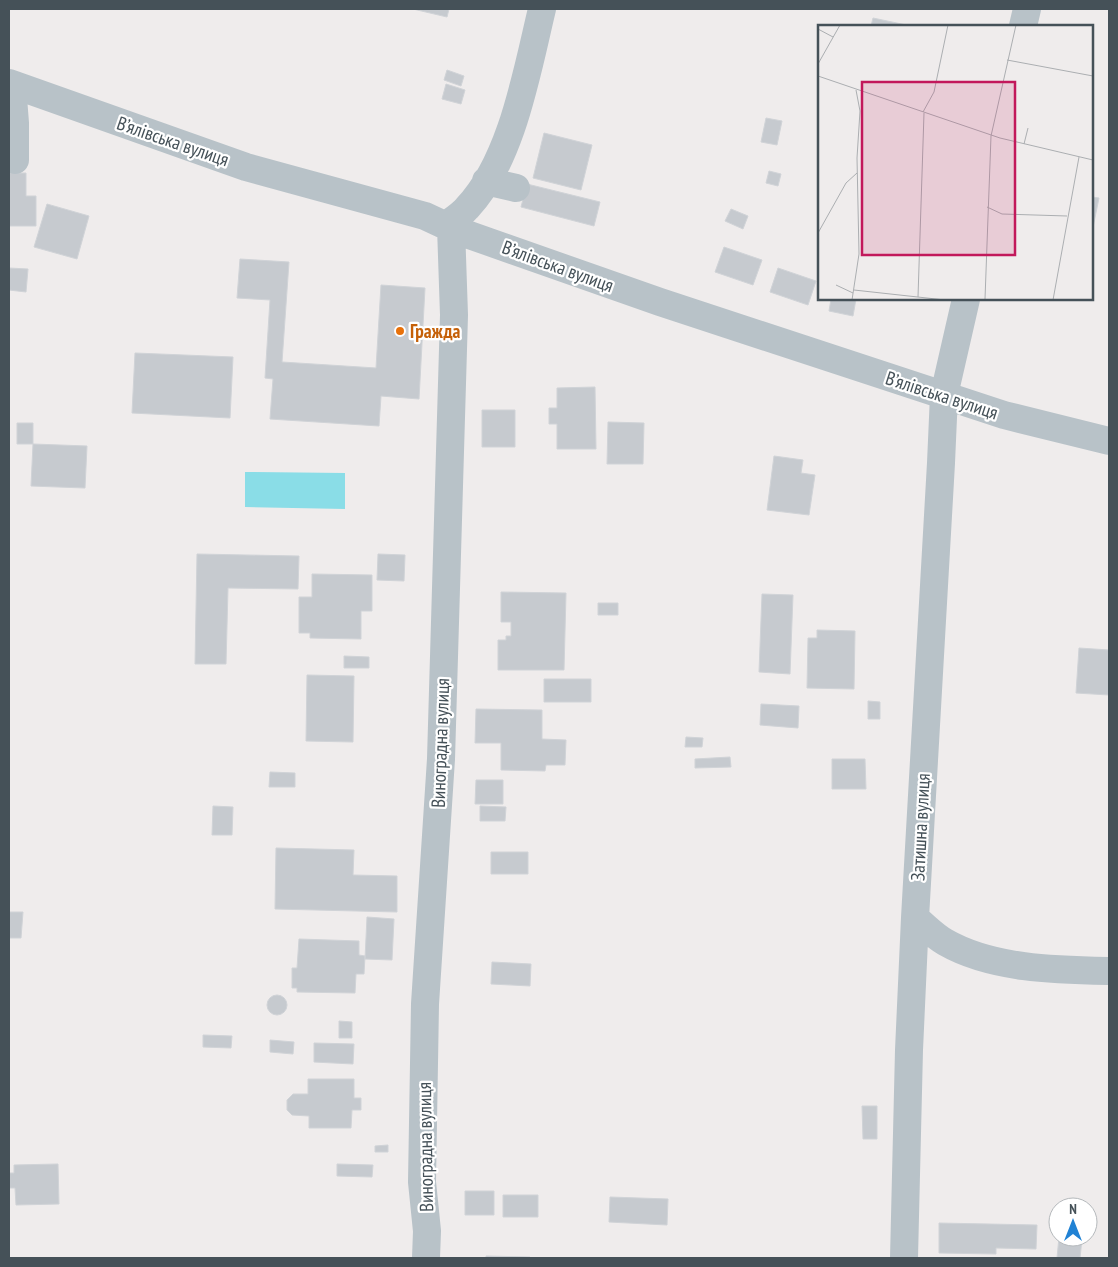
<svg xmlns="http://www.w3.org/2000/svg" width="1118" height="1267" font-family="'PT Sans Narrow',sans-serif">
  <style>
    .water { fill: #8adde7 }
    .building { fill: #c6cacf; stroke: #d0d3d7 }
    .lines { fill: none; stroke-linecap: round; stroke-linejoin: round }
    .minor { stroke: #b8c2c8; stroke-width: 28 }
    .food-dot { fill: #e8710a; stroke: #fff; stroke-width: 2 }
    .labels { text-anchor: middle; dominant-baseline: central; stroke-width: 4.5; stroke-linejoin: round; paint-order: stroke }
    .street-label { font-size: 19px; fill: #455158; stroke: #fff }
    .food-label { font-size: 19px; font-weight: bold; fill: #c56008; stroke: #fff; text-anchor: start }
    .inset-road { fill: none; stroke: #abaeb1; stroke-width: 1 }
    .view { fill: #c2185b; fill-opacity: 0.15; stroke: #c2185b; stroke-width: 2.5 }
    .inset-edge { fill: none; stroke: #455158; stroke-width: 2.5 }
  </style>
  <rect width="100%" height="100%" fill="#efecec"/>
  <path class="water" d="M245 472 345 473V509L245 507Z"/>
  <path class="building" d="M413 9H449L447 17Z
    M873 18 911 26H871Z
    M447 70 464 76 461 86 444 80Z
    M446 84 465 90 461 104 442 99Z
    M766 118 782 121 777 145 761 142Z
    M544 133 592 145 581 190 533 178Z
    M769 171 781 174 778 186 766 183Z
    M9 173H26V196H36V226H9Z
    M527 184 600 202 594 226 521 207Z
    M1092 197 1099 198 1092 232Z
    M47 204 89 216 77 259 34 247Z
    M731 209 748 216 743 229 725 221Z
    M724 247 762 260 753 285 715 272Z
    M240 259 289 262 282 362 376 368 381 285 425 288 419 399 381 396 379 426 270 419 273 379 265 378 270 300 237 298Z
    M9 268 28 269 26 292 9 290Z
    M778 268 816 281 808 305 770 292Z
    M831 299H856L853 316 829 311Z
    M135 353 233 357 230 418 132 413Z
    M595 387 596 449H557V424H549V408H557V388Z
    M482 410H515V447H482Z
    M608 422 644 423 643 464H607Z
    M17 423H33V444H17Z
    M33 444 87 446 85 488 31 486Z
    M774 456 803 460 801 473 815 475 809 515 767 510Z
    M197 554 299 556 298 589 228 588 226 664H195Z
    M378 554 405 555 404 581 377 580Z
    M312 574 372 575V611H361V639L310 638V633H299V597H312Z
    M501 592 566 593 564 670H498V640H506V636H511V622H501Z
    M762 594 793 595 790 674 759 672Z
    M598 603H618V615H598Z
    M817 630 855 631 854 689 807 688 808 638H817Z
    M1079 648 1109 650V695L1076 693Z
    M344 656 369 657V668H344Z
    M307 675 354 676 353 742 306 741Z
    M544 679H591V702H544Z
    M868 701 880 702V719H868Z
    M761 704 799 706 798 728 760 725Z
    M476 709 542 710V739L566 740 565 765H546L545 771 501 770V743H475Z
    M686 737 703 738 702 747H685Z
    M730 757 731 767 695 768V759Z
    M832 759H865L866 789H832Z
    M270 772 295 773V787H269Z
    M476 780H503V804H475Z
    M213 806 233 807 232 835H212Z
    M480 806 506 807 505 821H480Z
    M276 848 354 850 353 875 397 876V912L275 909Z
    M491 852H528V874H491Z
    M9 912H23L21 938H9Z
    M367 917 394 919 392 960 365 959Z
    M299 939 359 941V955L365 956 364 974H356L355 993 297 992V988H292V968H297Z
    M492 962 531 964 530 986 491 984Z
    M267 1005a10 10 0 1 1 20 0a10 10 0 1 1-20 0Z
    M339 1021 352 1022V1038H339Z
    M203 1035 232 1036 231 1048 203 1047Z
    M270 1040 294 1042 293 1054 270 1052Z
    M314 1043 354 1044 353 1064 314 1062Z
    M308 1079H354V1098H361V1110H352L351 1128H309V1116L292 1115 287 1110V1100L293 1094H308Z
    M862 1106H877V1139H863Z
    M388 1145V1152H375V1146Z
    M58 1164 59 1204 16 1205 15 1188H9V1173H14V1165Z
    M337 1164 373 1165 372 1177 337 1176Z
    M465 1191H494V1215H465Z
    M503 1195H538V1217H503Z
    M610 1197 668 1199 667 1225 609 1222Z
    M939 1223 1037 1225 1036 1249 996 1248V1254L939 1253Z
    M1059 1237 1082 1239 1080 1258H1057Z
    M486 1256 530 1257V1258H486Z"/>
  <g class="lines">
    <path class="minor" d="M1023 26 1027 9
      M9 83 246 167 425 216 455 230 660 302 1004 415 1109 441
      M12 85 15 123V160
      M486 181 516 188
      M446 225C453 220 461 215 467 208 512 161 527 71 542 9
      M915 918C925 926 934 936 945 942 992 969 1056 970 1109 971
      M426 1258 427 1231 422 1182 425 1004 441 759 454 315 451 227
      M904 1258 909 1050 915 918 941 463 944 395 966 299"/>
  </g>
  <circle class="food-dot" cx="400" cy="331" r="5"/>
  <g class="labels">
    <g class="street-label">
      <text transform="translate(173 141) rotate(19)">В’ялівська вулиця</text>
      <text transform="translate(558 266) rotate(20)">В’ялівська вулиця</text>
      <text transform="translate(942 395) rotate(18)">В’ялівська вулиця</text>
      <text transform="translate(440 743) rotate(-88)">Виноградна вулиця</text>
      <text transform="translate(920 827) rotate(-87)">Затишна вулиця</text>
      <text transform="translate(425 1147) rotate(-91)">Виноградна вулиця</text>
    </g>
    <g class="food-label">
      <text x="410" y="331">Гражда</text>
    </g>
  </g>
  <g transform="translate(818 25)">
    <rect width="275" height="275" fill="#efecec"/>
    <path class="inset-road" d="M0 4 15 12M189 35 275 51M0 39 22 0M0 51 182 113 275 135M105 87 116 67 130 0M206 119 210 103M169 182 184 189 249 191M0 208 28 158 39 148M18 260 35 268M36 265 127 275M100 272 106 88M167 274 173 111 198 0M34 275 41 229 39 133 42 86 38 65M235 275 261 132"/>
    <path class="view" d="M44 57H197V230H44Z"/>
    <rect width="275" height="275" class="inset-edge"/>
  </g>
  <rect width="1118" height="1267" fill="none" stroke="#455158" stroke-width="20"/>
  <g transform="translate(1073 1222)"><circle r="24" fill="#ffffff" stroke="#b5b9bc"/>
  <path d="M0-4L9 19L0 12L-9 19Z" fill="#2182d4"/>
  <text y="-8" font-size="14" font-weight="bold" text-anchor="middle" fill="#455158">N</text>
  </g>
</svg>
